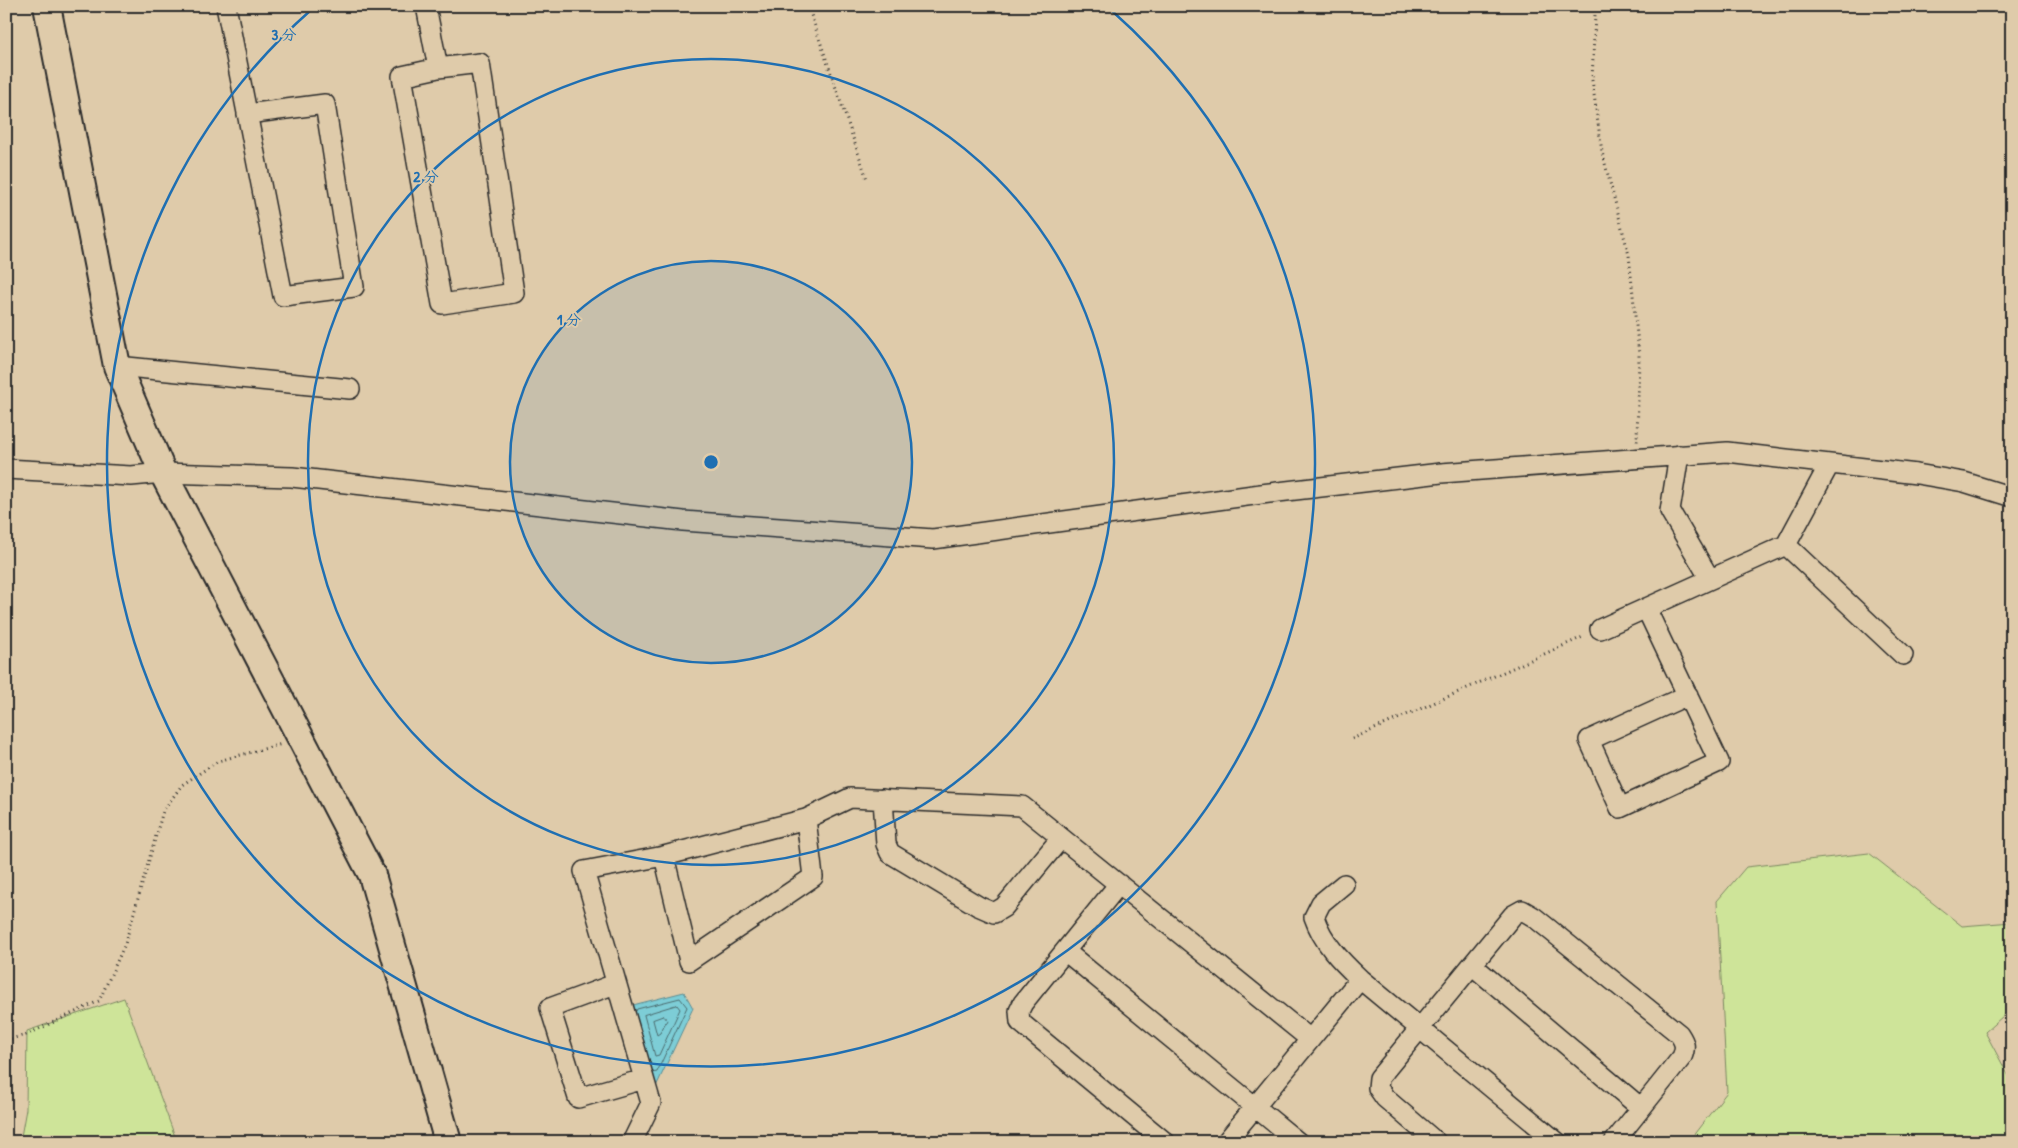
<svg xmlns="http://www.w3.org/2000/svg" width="2018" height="1148" font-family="'Patrick Hand','Klee One',sans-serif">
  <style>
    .green { fill: #cee499; stroke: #7c8862 }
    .water { fill: #7dcdd6; stroke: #5c8c92 }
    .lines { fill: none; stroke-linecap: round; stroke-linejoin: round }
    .shore { stroke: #4c6c6f; stroke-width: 1 }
    .street-casing { stroke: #2b2b2b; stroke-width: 22 }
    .secondary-casing { stroke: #2b2b2b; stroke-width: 30 }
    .path { stroke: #2b2b2b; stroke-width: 3; stroke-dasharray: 1 4; stroke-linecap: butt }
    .street { stroke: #dfcbaa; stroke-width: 19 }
    .secondary { stroke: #dfcbaa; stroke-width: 26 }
    .ring { fill: none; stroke: #1f6fb2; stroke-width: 2.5 }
    .centre { fill: #1f6fb2; stroke: #dfcbaa; stroke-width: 2.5 }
    .ring-label { font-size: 15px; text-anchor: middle; font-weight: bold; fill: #1f6fb2; stroke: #dfcbaa; stroke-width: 4; stroke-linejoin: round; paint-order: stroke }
  </style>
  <rect width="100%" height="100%" fill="#dfcbaa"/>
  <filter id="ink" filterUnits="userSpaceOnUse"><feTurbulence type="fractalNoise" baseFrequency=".02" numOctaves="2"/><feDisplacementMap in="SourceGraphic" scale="10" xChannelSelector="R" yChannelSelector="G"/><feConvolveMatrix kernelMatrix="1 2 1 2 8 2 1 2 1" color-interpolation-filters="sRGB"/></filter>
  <g filter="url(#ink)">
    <path class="green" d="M1869 853 1962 926 2012 922V1008L1985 1032 2012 1082V1142H1688L1727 1092 1717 901 1746 867Z
      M124 998 177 1142H20L26 1109 27 1031Z"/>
    <path class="water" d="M684 992 693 1008 653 1093 629 1006Z"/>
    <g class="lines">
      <path class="shore" d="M677 1005 680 1009 659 1055 655 1056 644 1015Z
        M636 1011 637 1009 680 998 687 1007 657 1072 653 1073
        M664 1016 667 1020 660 1033 657 1035 653 1020Z"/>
      <g class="street-casing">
        <path id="street" d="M226 6 283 296 354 287 325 104 247 114
          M426 6 438 68
          M480 63 514 293 442 304 402 76 438 68Z
          M117 366 350 389
          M1679 455 1670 511 1710 579
          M6 469 131 476 163 473 292 477 683 521 933 539 1261 494 1441 473 1727 452 1917 474 1964 482 2012 497
          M1786 545 1903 655
          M1646 608 1719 762 1620 808 1589 740 1688 695
          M1600 629 1786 545 1829 465
          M883 799 886 844 890 853 978 906 994 913 1004 907 1061 838
          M664 856 689 961 813 877 806 819
          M1119 884 1023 1003 1019 1011 1020 1022 1165 1142
          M1344 884 1321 903 1314 917C1323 943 1340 960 1360 979L1557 1142
          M1065 951 1298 1142
          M1472 965 1641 1108
          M615 984 550 1008 578 1098 644 1079
          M632 1142 651 1103 584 871 664 856 806 819 850 798 1022 806 1310 1039
          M1226 1142 1360 979
          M1436 1142 1385 1098 1378 1088 1379 1078 1513 915 1522 910 1534 917 1679 1034C1685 1043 1686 1047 1682 1057L1614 1142"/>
      </g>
      <g class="secondary-casing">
        <path id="secondary" d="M47 6 117 366 163 473 372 875 448 1142"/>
      </g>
      <path class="path" d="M808 6 867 179
        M1591 6 1595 15 1592 80 1602 152 1629 255 1639 355 1637 442
        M1352 739 1585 636
        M6 1040 26 1035 99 1001 125 944 163 811 182 785 218 761 282 744"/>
      <use href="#street" class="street"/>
      <use href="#secondary" class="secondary"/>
    </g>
  </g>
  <circle cx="711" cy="462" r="201" fill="#1f6fb2" fill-opacity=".12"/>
  <g class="ring">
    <circle cx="711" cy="462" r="201"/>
    <circle cx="711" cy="462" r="403"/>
    <path d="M1111 10A604 604 0 1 1 311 10"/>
  </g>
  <circle cx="711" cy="462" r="8" class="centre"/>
  <g class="ring-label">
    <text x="284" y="40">3 分</text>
    <text x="426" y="182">2 分</text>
    <text x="569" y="325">1 分</text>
  </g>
  <rect width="2018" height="1148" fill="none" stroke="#dfcbaa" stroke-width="25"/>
  <rect x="12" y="12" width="1993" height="1123" fill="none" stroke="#2b2b2b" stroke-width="2" filter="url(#ink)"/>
</svg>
